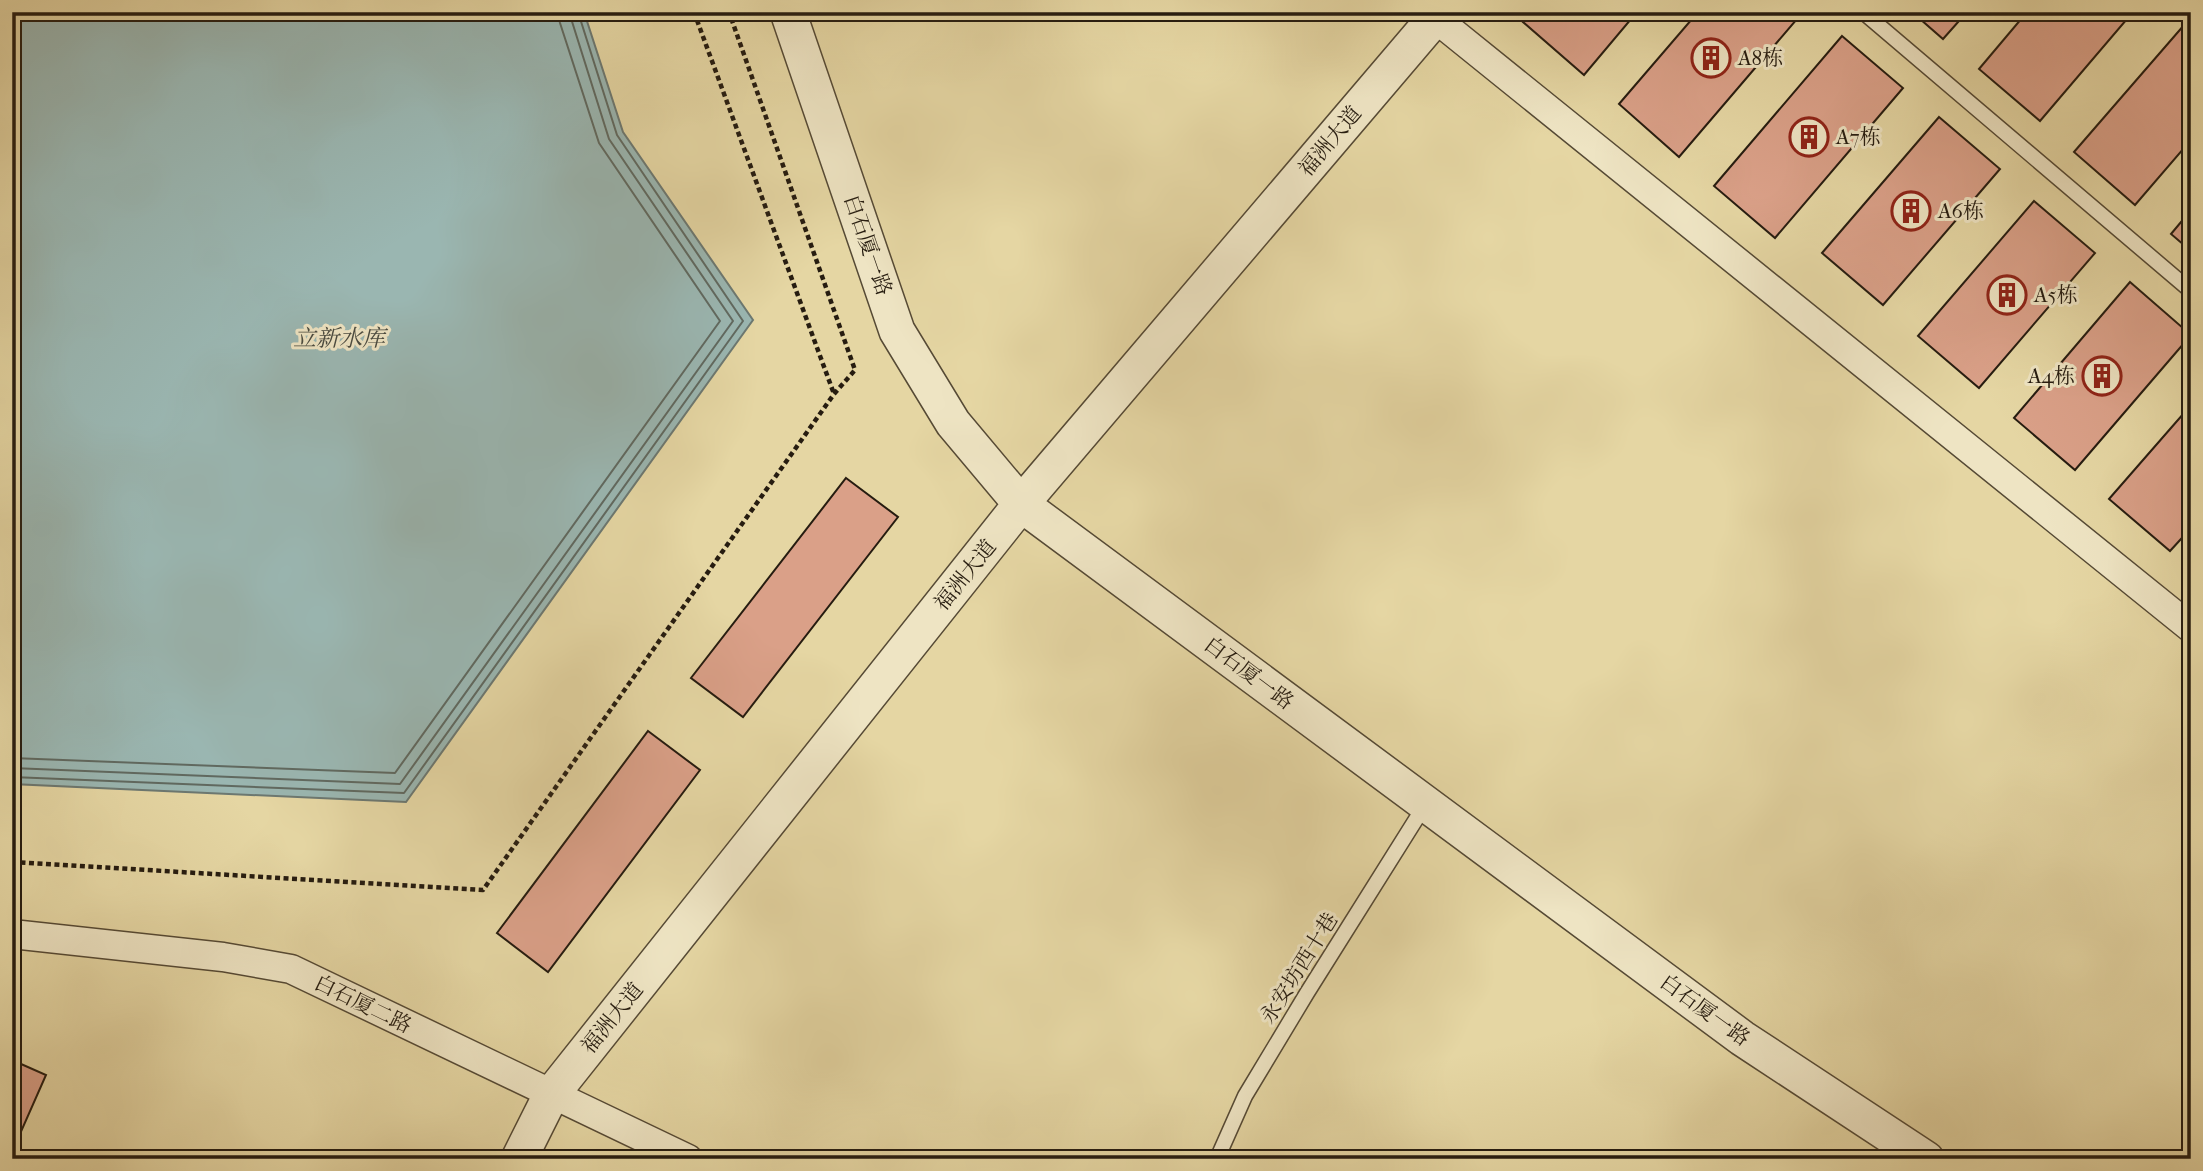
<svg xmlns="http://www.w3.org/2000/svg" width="2203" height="1171" font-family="'IM FELL French Canon','Noto Serif SC',serif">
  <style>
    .water { fill: #9ab6b1; stroke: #6c7871; stroke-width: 2 }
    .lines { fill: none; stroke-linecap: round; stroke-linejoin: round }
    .shore { stroke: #606960; stroke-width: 2 }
    .building { fill: #daa088; stroke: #261c10; stroke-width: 2 }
    .service-casing { stroke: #564a35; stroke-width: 17 }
    .minor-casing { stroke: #564a35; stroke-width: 31 }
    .tertiary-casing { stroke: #564a35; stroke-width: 38 }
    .path { stroke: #261c10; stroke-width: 4.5; stroke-dasharray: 5 3.5; stroke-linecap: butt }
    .service { stroke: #eee4c3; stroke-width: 14 }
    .minor { stroke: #eee4c3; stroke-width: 28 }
    .tertiary { stroke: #eee4c3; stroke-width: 35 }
    .labels { text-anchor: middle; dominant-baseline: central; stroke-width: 6; stroke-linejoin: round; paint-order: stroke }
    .poi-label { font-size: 21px; fill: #261c10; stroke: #eee4c3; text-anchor: start }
    .street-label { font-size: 21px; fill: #261c10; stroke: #eee4c3 }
    .water-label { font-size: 23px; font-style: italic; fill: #494a40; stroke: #eee4c3 }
  </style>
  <rect width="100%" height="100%" fill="#e5d6a3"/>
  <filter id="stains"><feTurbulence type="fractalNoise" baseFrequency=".00286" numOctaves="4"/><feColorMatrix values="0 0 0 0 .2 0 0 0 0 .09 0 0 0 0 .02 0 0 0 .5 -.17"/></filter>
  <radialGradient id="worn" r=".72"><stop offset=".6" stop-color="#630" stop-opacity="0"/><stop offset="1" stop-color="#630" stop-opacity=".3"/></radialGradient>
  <path class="water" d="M12 12H584L623 132 753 320 406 802 12 784Z"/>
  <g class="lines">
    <path class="shore" d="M12 758 395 773 720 321 599 143 560 23 558 12
      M12 768 400 784 733 321 609 139 569 12
      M12 777 404 793 743 321 617 135 578 12"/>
  </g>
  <path class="building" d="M1531 12H1637L1584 75 1523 22Z
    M1698 12H1803L1679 157 1619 104Z
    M1912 12H1967L1943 39Z
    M2027 12H2133L2040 121 1979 69Z
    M2191 17V140L2135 205 2074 152Z
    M1842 36 1903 88 1775 238 1714 186Z
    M1939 117 2000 169 1883 305 1822 253Z
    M2034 201 2095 253 1979 388 1918 336Z
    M2191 210V251L2171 234Z
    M2130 282 2191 335 2075 470 2014 418Z
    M2191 405V528L2170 551 2109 499Z
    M846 478 898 517 743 717 691 678Z
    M648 731 700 770 548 972 497 933Z
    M12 1060 46 1075 16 1143 12 1141Z"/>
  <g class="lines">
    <g class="service-casing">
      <path id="service" d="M1863 12 2191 291
        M1217 1159 1245 1096 1307 993 1425 805"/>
    </g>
    <g class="minor-casing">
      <path id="minor" d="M1435 18 2191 628
        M12 934 223 957 291 969 688 1159"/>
    </g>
    <g class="tertiary-casing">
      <path id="tertiary" d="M788 12 897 331 953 423 1021 504 1742 1038 1926 1159
        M519 1159 551 1095 1021 504 1440 12"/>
    </g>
    <path class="path" d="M694 12 834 394
      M12 862 483 890 834 394 855 370 729 12"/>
    <use href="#service" class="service"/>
    <use href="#minor" class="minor"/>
    <use href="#tertiary" class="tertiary"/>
  </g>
  <defs>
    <g id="building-ring" transform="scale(2.0125)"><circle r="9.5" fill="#eee4c3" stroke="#8f2418" stroke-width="1.5"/><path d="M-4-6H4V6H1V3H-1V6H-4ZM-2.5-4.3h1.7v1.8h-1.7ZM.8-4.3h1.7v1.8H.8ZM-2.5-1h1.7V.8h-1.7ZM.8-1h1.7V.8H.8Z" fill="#8f2418"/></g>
  </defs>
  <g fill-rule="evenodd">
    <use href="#building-ring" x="1711" y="58"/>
    <use href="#building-ring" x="1809" y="137"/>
    <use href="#building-ring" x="1911" y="211"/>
    <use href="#building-ring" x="2007" y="295"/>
    <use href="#building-ring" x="2102" y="376"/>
  </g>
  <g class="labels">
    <g class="poi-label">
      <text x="1738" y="58">A8栋</text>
      <text x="1836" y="137">A7栋</text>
      <text x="1938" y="211">A6栋</text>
      <text x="2034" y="295">A5栋</text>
      <text x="2075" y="376" text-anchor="end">A4栋</text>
    </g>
    <g class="street-label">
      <text transform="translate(1330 141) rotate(-50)">福洲大道</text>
      <text transform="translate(868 245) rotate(71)">白石厦一路</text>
      <text transform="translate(965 575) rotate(-51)">福洲大道</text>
      <text transform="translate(1249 673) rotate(37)">白石厦一路</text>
      <text transform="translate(1299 968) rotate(-58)">永安坊西十巷</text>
      <text transform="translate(363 1004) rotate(26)">白石厦二路</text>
      <text transform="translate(1705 1010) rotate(36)">白石厦一路</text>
      <text transform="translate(612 1018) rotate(-51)">福洲大道</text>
    </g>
    <g class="water-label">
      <text x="339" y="338">立新水库</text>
    </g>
  </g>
  <rect width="2203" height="1171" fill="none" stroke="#e5d6a3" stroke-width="42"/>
  <rect x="14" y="14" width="2175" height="1143" fill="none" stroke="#261c10" stroke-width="3.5"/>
  <rect x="21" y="21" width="2161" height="1129" fill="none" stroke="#261c10" stroke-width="2"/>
  <rect width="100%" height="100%" filter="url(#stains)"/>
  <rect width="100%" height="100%" fill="url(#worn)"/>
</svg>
